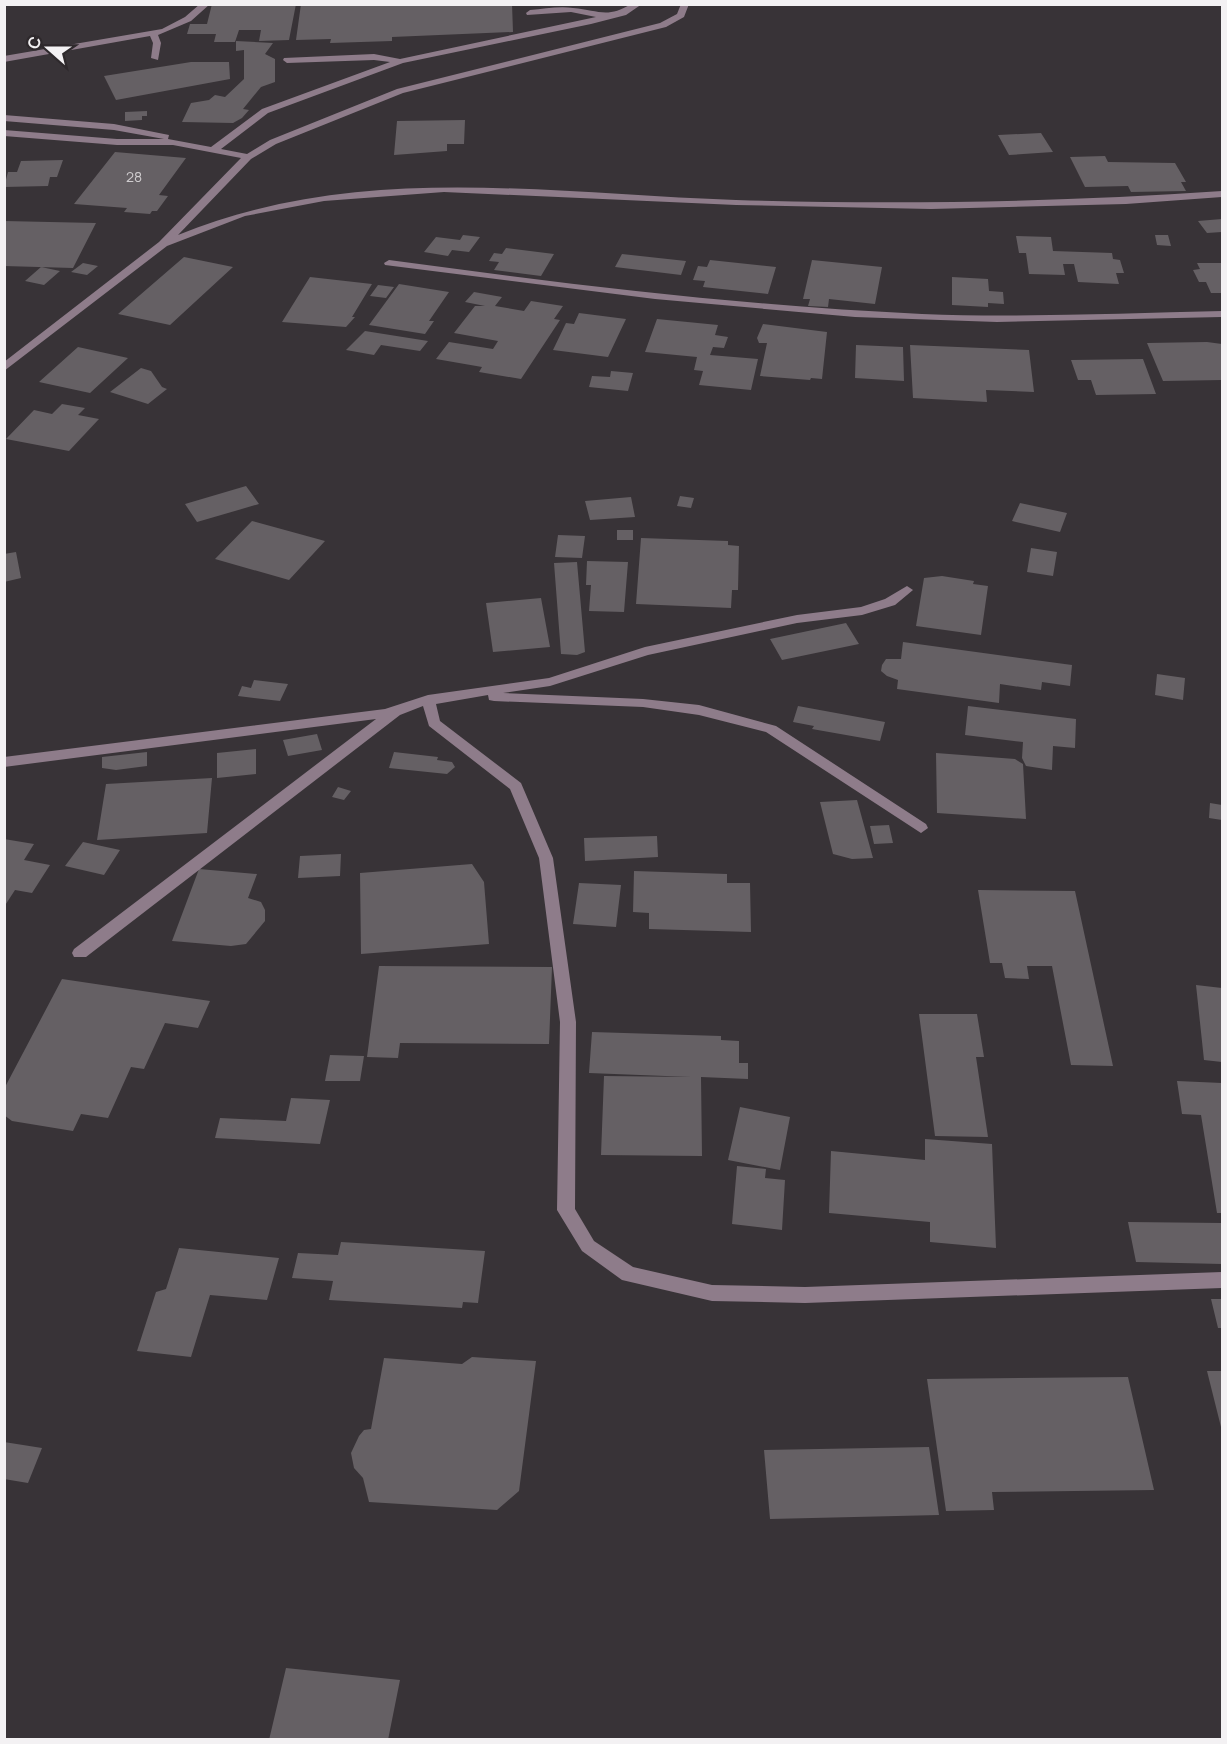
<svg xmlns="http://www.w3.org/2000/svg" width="1227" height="1744" font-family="Manrope,sans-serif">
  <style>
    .building { fill: #656064 }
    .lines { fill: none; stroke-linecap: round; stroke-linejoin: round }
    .minor { fill: #8e7c8a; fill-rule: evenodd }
    .labels { text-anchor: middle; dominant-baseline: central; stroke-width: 5; stroke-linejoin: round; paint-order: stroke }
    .far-number-label { font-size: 14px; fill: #d0cdcf }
  </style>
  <rect width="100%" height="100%" fill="#383337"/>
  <path class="building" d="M212 4H296L289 40 259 41 261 30H239L235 42H214L216 34H187L190 24H207Z
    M301 4H512L513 32 392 37V41L330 43 331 39 296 40Z
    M236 41 273 43 265 54 275 59V82L261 87 243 109 249 110 242 118 233 123 182 122 191 103 209 100 215 95 225 97 244 79V50L236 51Z
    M191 62H229L230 79 116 100 104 76Z
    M147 111V116H142V120L125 121V112Z
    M465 120 464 144H447V151L394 155 397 121Z
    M1041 133 1053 152 1009 155 998 135Z
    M115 152 186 158 159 195 168 196 157 211H152L150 214 124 212 127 208 74 204Z
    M1105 156 1108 162 1175 163 1186 182H1181L1186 191 1131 192 1128 186 1085 187 1070 157Z
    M63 160 57 177H50L48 186 4 187 8 172H17L21 161Z
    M1222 219V232L1207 233 1198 221Z
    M4 221 96 223 73 268 4 266Z
    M463 235 480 237 469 252 452 250 448 256 424 252 436 237 460 240Z
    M1155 235H1168L1171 246 1157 245Z
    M1016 236 1051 237 1053 251 1112 253 1113 259 1120 260 1124 273H1116L1119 284 1078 282 1074 264H1063L1065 275 1029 274 1026 253H1019Z
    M506 248 554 254 541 276 494 270 499 262 489 261 494 253 502 254Z
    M622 254 686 261 681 275 615 267Z
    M184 257 233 267 170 325 118 314Z
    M710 260 776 267 768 294 703 287 705 281 693 280 698 266 707 267Z
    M812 260 882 267 875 304 829 299 828 307 808 306 810 299H803Z
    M83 263 98 266 87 275 71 272Z
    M1197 263H1222V293H1211L1206 282H1199L1193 270 1200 269Z
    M41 267 60 271 44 285 25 281Z
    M310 277 372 284 352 317H355L346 327 282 322Z
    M952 277 988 279 989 291 1003 292 1004 304 988 303V307L952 305Z
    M399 284 449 292 429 321H434L425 334 369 325Z
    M378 285 394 287 386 298 370 296Z
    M474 292 502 297 495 306 524 311 531 301 563 306 554 319 560 320 521 379 479 372 482 367 436 359 449 342 493 349 498 341 454 333 475 306H485L465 302Z
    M579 313 626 319 608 357 553 350 566 323 574 324Z
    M657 319 718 325 715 335 728 337 724 348 713 347 710 355 758 359 751 390 699 385 703 371 694 370 697 357 645 352Z
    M763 324 827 332 822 379 811 378 810 380 760 376 767 343H759L757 338Z
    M365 331 428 341 420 351 381 345 374 355 346 350Z
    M1207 342 1222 344V380L1163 381 1147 343Z
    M856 345 903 347 904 381 855 378Z
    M910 345 1029 350 1034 392 986 390 987 402 913 398Z
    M78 347 128 358 90 393 39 382Z
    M1143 359 1156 394 1096 395 1091 380H1078L1071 360Z
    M141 368 151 371 162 387 167 389 148 404 110 392Z
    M611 371 633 373 628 391 589 387 592 376 610 377Z
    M62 404 85 408 78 415 99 419 69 451 6 439 34 410 52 414Z
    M246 486 259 504 197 522 185 504Z
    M680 496 694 498 691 508 677 506Z
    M631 497 635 517 590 520 585 501Z
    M1020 503 1067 513 1060 532 1012 521Z
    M252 521 325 541 289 580 215 559Z
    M617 530H633V540H617Z
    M558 535 585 536 582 558 555 557Z
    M641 538 728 541V545L739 546 738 590H732L731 608 636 604Z
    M1031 548 1057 552 1053 576 1027 572Z
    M16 552 21 578 4 582V554Z
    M587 561 628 562 624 612 589 611 591 585H586Z
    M577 562 585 652 577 655 561 654 554 563Z
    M942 576 974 581 973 584 988 586 981 635 916 626 924 578Z
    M541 598 550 647 493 652 486 603Z
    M846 623 859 644 782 660 770 639Z
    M903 642 1072 665 1070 686 1042 682 1041 690 1000 684 999 703 897 689 898 680 887 676 881 671 882 665 886 659H901Z
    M1157 674 1185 678 1183 700 1155 695Z
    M254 680 288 684 280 701 238 696 242 686 251 688Z
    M798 706 885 722 880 741 812 729 814 726 793 722Z
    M968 706 1076 719 1075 748 1053 746 1052 770 1026 766 1022 758 1023 742 965 735Z
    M317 734 322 750 288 756 283 740Z
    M256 749V774L217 778V753Z
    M147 752V766L116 770 102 768V757Z
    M394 752 438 757 437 760 452 762 455 767 447 774 389 768Z
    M936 753 1015 759 1023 764 1026 819 937 813Z
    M212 778 207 833 97 840 106 784Z
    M338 787 351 791 344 800 332 797Z
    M857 800 873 858 852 859 833 854 820 802Z
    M1210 803 1222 805V820L1209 818Z
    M889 825 893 843 874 844 870 826Z
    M657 836 658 857 585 861 584 838Z
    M4 839 34 844 24 860 50 865 32 893 15 890 4 907Z
    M83 842 120 850 104 875 65 866Z
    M341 854 340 876 298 878 300 856Z
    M472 864 484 882 489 944 361 954 360 873Z
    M199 869 257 874 248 898 261 902 265 910V921L246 944 231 946 172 941Z
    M634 871 727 874V883H750L751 932 649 929V913L633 912Z
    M579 883 621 885 616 927 573 924Z
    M978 890 1075 891 1113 1066 1071 1065 1052 966H1027L1029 979 1005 978 1002 963H990Z
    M379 966 552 967 549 1044 400 1043 398 1058 367 1057Z
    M62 979 210 1001 198 1028 165 1023 144 1069 131 1067 108 1118 81 1114 73 1131 12 1121 4 1115V1089Z
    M1196 985 1222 988V1062L1204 1060Z
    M919 1014H977L984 1057H976L988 1137 935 1136Z
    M592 1032 721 1036V1040L739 1041V1063H748V1079L701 1077 702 1156 601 1155 604 1076 691 1077 589 1073Z
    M330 1055 364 1056 360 1081H325Z
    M1177 1081 1222 1083V1213H1217L1201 1115 1182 1114Z
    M291 1098 330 1100 320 1144 215 1138 220 1118 286 1121Z
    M740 1107 790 1117 780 1170 728 1160Z
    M925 1139 992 1144 996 1248 930 1242V1222L829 1213 831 1151 925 1160Z
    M737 1166 766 1169 765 1178 785 1180 782 1230 732 1224Z
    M1128 1222 1222 1223V1264L1136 1262Z
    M341 1242 485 1251 478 1303 463 1302 462 1308 329 1300 333 1281 292 1278 298 1253 338 1255Z
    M179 1248 279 1258 267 1300 210 1295 191 1357 137 1351 156 1292 166 1289Z
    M1211 1299H1222V1328H1218Z
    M472 1357 536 1361 519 1491 497 1510 369 1502 363 1478 354 1468 351 1453 359 1436 364 1430 371 1429 384 1358 462 1364Z
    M1207 1371H1222V1431Z
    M1128 1377 1154 1490 992 1492 994 1510 946 1511 927 1379Z
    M4 1442 42 1448 28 1483 4 1479Z
    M929 1447 939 1515 770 1519 764 1450Z
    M286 1668 400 1680 388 1740H269Z"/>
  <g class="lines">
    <path class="minor" d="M200 4H210L191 21 158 35 161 43 158 60 151 58 153 43 150 36 4 62V56L162 29 185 17Z
      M631 4H642L626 15 591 24 403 63 268 113 221 149 247 154 270 140 397 89 660 23 677 14 681 4H689L684 17 666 27 403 93 276 144 251 159 178 235C358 161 548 194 736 200 899 205 1060 202 1222 191V197L1126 204 931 209 736 205 444 192 324 201 245 216 167 246 4 371V362L159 242 241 158 173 145H117L4 136V130L117 139H164L114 130 4 121V115L114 124 169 135 168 139 211 147 262 109 390 62 374 60 287 63 283 60 284 58 374 54 400 59 596 17 571 12 527 15 526 13 530 10C544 9 559 6 573 8 598 10 607 19 631 4Z
      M389 260C566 284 744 306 922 314 1022 318 1122 313 1222 311V317L997 322 855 317 655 299 385 265 384 263Z
      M907 586 913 590 895 605 862 615 797 623 648 655 550 686 503 693 643 699 699 705 776 726 926 824 928 828 921 833 766 732 699 715 643 707 494 701 489 700 488 695 436 704 440 721 521 783 553 858 576 1022 575 1209 594 1241 633 1267 712 1285 805 1287 1222 1272V1288L805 1303 712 1301 622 1280 582 1251 557 1210 560 1022 539 858 510 789 429 726 423 706 400 715 86 957H74L72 953 74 949 376 719 4 767V757L385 709 428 695 549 678 645 647 797 615 861 607 885 599Z"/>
  </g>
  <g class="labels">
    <g class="far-number-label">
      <text x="134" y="176">28</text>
    </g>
  </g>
  <rect width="1227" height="1744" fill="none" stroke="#f3f1f3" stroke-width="12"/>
  <g transform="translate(48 48) rotate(291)" stroke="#2e292c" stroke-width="4.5" paint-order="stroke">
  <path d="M0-4.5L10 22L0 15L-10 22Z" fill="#f3f1f3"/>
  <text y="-9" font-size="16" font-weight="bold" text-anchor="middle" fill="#f3f1f3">С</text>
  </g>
</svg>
